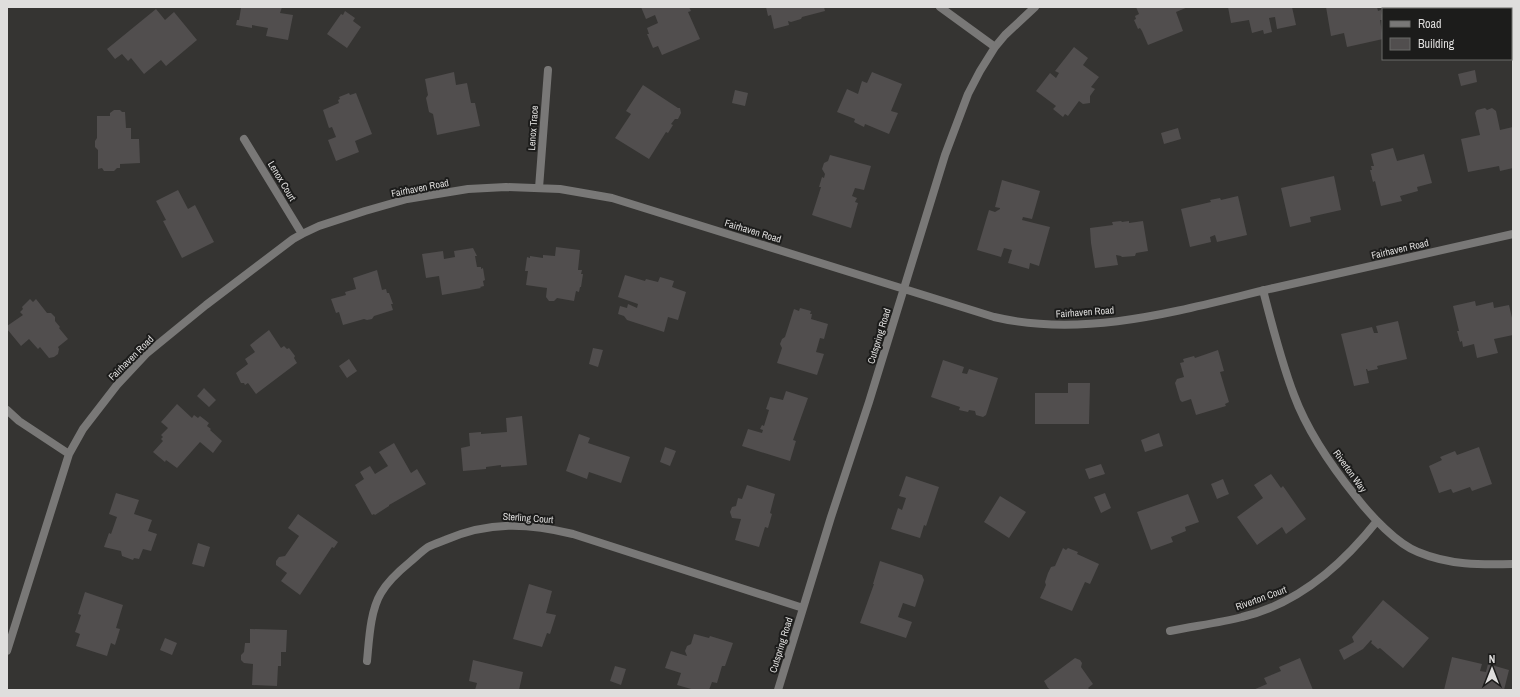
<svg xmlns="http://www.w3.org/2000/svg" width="1520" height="697" font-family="'Archivo Narrow',sans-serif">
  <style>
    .building { fill: #514e4e }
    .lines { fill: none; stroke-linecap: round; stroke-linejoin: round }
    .street { stroke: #797877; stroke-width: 8 }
    .labels { text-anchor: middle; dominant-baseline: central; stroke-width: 4; stroke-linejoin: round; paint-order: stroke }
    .street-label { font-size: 10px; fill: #dfdedd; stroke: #1c1c1b }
  </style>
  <rect width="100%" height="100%" fill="#353432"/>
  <path class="building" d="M238 7H282L280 13 293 15 288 40 266 36 268 28 252 25V28L236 25 237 20H239L241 8Z
    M641 7H689L691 11 688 12 700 39 662 55 658 46 653 48 647 34H649L647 28 658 23 655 15 646 19Z
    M766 7H824L825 11 802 17 801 19 791 22 788 21 789 25 774 29 771 15 768 16Z
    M1136 7H1188L1176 12 1183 31 1148 45 1142 31 1140 28 1138 29 1134 20 1136 19 1135 16 1139 14Z
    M1228 7H1292L1296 25 1277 29 1275 17 1269 18 1272 32 1264 34 1263 30 1252 33 1249 20 1231 23Z
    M1326 7H1377L1378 11 1381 10 1383 20H1380L1383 39 1347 47 1344 33 1331 36Z
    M156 9 165 20 174 12 197 40 166 66 161 60 144 74 131 58 128 61 122 54 115 59 107 49Z
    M345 11 355 18 353 21 361 27 347 48 327 34 341 14 343 15Z
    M1074 47 1088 58 1083 65 1099 77 1091 87 1095 89 1090 96V103L1083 104 1079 101 1068 116 1065 114 1063 117 1053 109 1056 106 1036 91 1050 73 1056 78 1059 73 1055 71Z
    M1475 70 1477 82 1461 86 1458 74Z
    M454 72 456 85 467 83 471 103H475L480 126 437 135 433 114 429 112 426 98 428 95 425 79Z
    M872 72 902 84 891 111 898 113 889 134 865 124 864 127 854 122 855 119 837 112 847 89 858 94 862 81 867 83Z
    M643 85 678 108H680L681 113 678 119H675L671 124 673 125 668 133 666 132 649 159 615 138 631 114 626 111Z
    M735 90 748 93 745 106 732 103Z
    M349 93 350 95 356 93 372 134 355 141 359 152 336 161 328 140 336 137 332 127 329 128 323 110 339 103 338 100 340 99 339 97Z
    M1485 108 1487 110 1492 108 1496 111 1500 130 1513 127V168L1500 171 1499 166 1468 172 1461 139 1480 135 1475 113 1477 110Z
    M114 110H120L122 112H125L126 128H131V139H139L140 163 120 164V168H117L114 171H104L102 168 98 169V150L95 147V141L97 138V116H110V113Z
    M1178 128 1181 139 1164 144 1161 133Z
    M1393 148 1397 161 1424 154 1432 183 1417 187 1418 191 1400 196 1402 201 1381 206 1375 181 1373 182 1370 170H1372L1371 166H1374L1371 154Z
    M830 155 871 166 864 190 855 188 852 196 857 198 855 202 858 203 851 228 812 215 821 187H819L822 177 824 178 825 174 822 169 824 163 828 161Z
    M1334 176 1341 210 1310 217 1311 222 1290 227 1281 188Z
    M1002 180 1040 191 1032 219 1023 217 1022 220 1050 227 1039 266 1030 263 1029 269 1008 263 1012 250 1004 248 1001 257 977 250 989 210 995 212 1000 209V208L995 207Z
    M178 190 188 209 195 205 214 242 182 258 163 221 166 220 156 201Z
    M1238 196 1247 235 1217 242 1215 235 1210 237 1211 242 1190 247 1181 209 1211 202 1210 200 1220 198 1221 200Z
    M1121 221 1122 222 1129 221V223L1143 221 1148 251 1136 253 1135 256 1122 257 1121 256 1116 255 1118 265 1095 268 1091 243 1090 228 1113 225 1112 222Z
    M556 247 580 250 578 270H582L581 274H583L581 287H580L579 292 576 291 574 301 557 298 554 301H549L546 297 547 288 526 285 528 271H525L527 257 530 258V256L543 258V255L555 256Z
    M473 248 477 256H475L477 267H481V269L483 268 485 280 483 281 484 286 480 287 481 288 442 295 439 276 426 278 422 254 443 251 444 259 455 257 454 251Z
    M377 270 382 290 386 289 387 293H389L393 304H391L393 310 374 316 372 319 367 320 364 319 343 325 339 312 336 313 331 299 346 295 345 292 356 289 353 278Z
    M625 275 645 281 646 279 658 282 660 277 674 281 672 287 686 292 678 320 668 317 664 332 627 320 624 316 618 314 620 306 627 308 628 304 637 308 638 304 618 297Z
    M30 299 33 302 36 299 47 313H51L55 317V321L60 327 59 328 68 339 58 347 59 349 58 354 54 357 49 358 40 347 38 349 29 339 21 346 7 329V326L23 315 20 312 23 309 22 307Z
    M1475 301 1476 306 1493 302 1494 308 1509 305 1513 322V335L1494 339 1498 353 1477 358 1474 344 1463 347 1462 341 1460 342 1457 331H1459L1453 306Z
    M800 308 811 311 810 314H812L811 319 828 324 824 339 820 338 816 352 824 354 817 375 777 363 782 348 780 344 782 339 785 337 794 309 799 311Z
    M1398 321 1407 359 1377 366 1378 369 1368 371 1367 369H1366L1369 383 1354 386 1341 334 1372 327 1374 333H1378L1376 326Z
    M269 330 281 348 284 346 287 349 289 348 295 356 294 358 297 363 256 394 248 383 245 385 244 383H241L236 373 248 364 245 359 255 352 250 345Z
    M593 348 603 350 598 367 589 364Z
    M1218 350 1224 371 1220 372 1229 402 1225 404 1226 406 1196 415 1191 399 1182 402 1180 400 1175 383 1177 379 1184 377 1180 363 1184 362 1183 359 1194 356 1195 358Z
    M349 359 357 371 347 378 339 366Z
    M943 360 964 367 962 373 967 374 969 369 998 378 986 415 983 417 976 415 975 411 969 410 968 412 959 410 960 407 931 397Z
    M1068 383H1090L1089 424H1035V393H1068Z
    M204 388 216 400 209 407 197 396Z
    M786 391 808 398 793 440 796 441 790 461 742 446 748 429 762 433 763 430 760 429 762 425 764 426 769 410 766 409 770 397 783 400Z
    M177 404 192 418 194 415 198 418 200 416 209 423 207 426 211 429 210 430 222 441 213 453 200 442 177 468 166 460 165 462 153 452 163 441 161 439 163 437 161 435 168 428 161 422Z
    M522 416 527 465 501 467V465L486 467V469L463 471 461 448 470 446 469 433 481 432V434L507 432 506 418Z
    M1159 433 1163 446 1145 452 1141 440Z
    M579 434 590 438 588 443 630 457 621 483 589 472 587 479 566 471Z
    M394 443 411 473 417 469 426 484 389 505V506L375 515 374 514 372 515 355 485 364 479 360 472 370 466 375 474 388 466 379 452Z
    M665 447 676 451 670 466 660 462Z
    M1479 447 1492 484 1472 491 1470 487 1453 493 1451 489 1439 493 1429 466 1442 460 1440 457 1455 451 1457 455Z
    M1101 464 1105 474 1089 479 1085 469Z
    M1271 474 1281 488 1283 486 1306 519 1286 534 1282 527 1257 545 1237 517 1263 498 1254 485Z
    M906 476 939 487 926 526 924 525 920 538 891 529 898 508 902 510 906 498 899 496Z
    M1223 479 1229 494 1217 499 1211 484Z
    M747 485 775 494 770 513 772 514 768 528 765 527 759 547 735 540 741 519 732 518 730 512 732 507 736 506 738 498 742 499Z
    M116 493 139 500 134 514 152 520 148 531 157 534 151 551 143 549 139 559 134 558 133 560 122 556 121 551 104 547 109 533 111 534 117 517 109 514Z
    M1105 493 1111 508 1101 513 1094 497Z
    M1188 494 1199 522 1185 527 1186 531 1171 537 1173 542 1151 550 1137 512Z
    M1000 496 1026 512 1009 538 984 522Z
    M298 514 338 542 334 548 332 547 300 595 281 581 287 573 276 565V561L279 557 285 556 299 536 288 528Z
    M198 543 210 547 204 567 192 564Z
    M1063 548 1066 550 1068 548 1078 552 1077 554 1099 564 1090 584 1085 582 1072 611 1040 598 1046 585 1045 582 1048 573 1051 567 1055 566Z
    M880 561 922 575 924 580 915 607 903 603 898 617 912 622 906 638 860 623 874 584H873Z
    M529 584 552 591 546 613 556 615 550 634 547 633 542 647 513 639Z
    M85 592 123 605 116 628 120 629 115 645 111 643 107 656 76 646 80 634 75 632 81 615 78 614Z
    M1383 600 1429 638 1403 668 1380 648 1378 649 1371 643 1372 641 1371 640 1363 649 1344 660 1339 650 1354 642 1352 637Z
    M250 629 287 630 286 652H281V666H278L277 686 252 685 253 664 244 663 241 660V655L244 652 245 643H250Z
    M694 634 709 638 710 636 733 643 725 666H722L717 683 712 682 709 690H695L677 685 681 673 665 668 671 651 687 656 685 651 687 646 691 644Z
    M165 638 177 643 172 655 160 650Z
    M1452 657 1482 664 1480 671 1486 672 1488 664 1509 670 1504 690H1444Z
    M1075 658 1080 660 1082 663 1081 667 1093 684 1088 688 1090 690H1051L1048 688 1044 681Z
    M1300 658 1313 690H1253L1267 684 1264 678 1281 671 1279 667Z
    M473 660 523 672 519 690H475L477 683 469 681Z
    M615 666 626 669 621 685 610 681Z"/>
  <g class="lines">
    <path class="street" d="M940 7 995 47
      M244 139 302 234
      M539 188 548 70
      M1263 290C1272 325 1281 361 1294 395 1308 433 1332 467 1357 498 1371 516 1397 544 1418 552 1449 565 1480 565 1513 564
      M7 410 19 421 69 454
      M1170 631C1194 626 1219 623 1242 617 1298 604 1342 565 1377 521
      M7 651 69 454 83 429 117 385 146 354 206 305 293 239 302 234 319 226 365 211 407 199 468 189 506 187 560 189 612 198 994 317C1088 339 1184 309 1274 288 1354 270 1433 252 1513 234
      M367 661C369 641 370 611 381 593 388 581 399 571 410 562 416 557 422 551 428 547 434 544 440 542 445 540 489 521 528 523 573 534L803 608
      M778 690 831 517 869 402 945 155 968 94 980 71 995 47 1005 35 1035 7"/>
  </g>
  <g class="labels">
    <g class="street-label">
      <text transform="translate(533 128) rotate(-86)">Lenox Trace</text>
      <text transform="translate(282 181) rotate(59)">Lenox Court</text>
      <text transform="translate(420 188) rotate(-11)">Fairhaven Road</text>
      <text transform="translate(753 231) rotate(17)">Fairhaven Road</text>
      <text transform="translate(1400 249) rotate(-13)">Fairhaven Road</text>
      <text transform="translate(1085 312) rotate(-4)">Fairhaven Road</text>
      <text transform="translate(879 336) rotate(-73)">Cutspring Road</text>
      <text transform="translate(131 358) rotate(-45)">Fairhaven Road</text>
      <text transform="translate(1350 471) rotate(54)">Riverton Way</text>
      <text transform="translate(528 518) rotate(4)">Sterling Court</text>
      <text transform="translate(1261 598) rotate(-20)">Riverton Court</text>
      <text transform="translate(781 645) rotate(-73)">Cutspring Road</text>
    </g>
  </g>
  <rect width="1520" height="697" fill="none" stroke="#dfdedd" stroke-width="16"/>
  <rect x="1382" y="8" width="130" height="52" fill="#1c1c1b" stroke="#6a6a69"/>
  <rect x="1390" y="21" width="20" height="6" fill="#797877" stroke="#6a6a69"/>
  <text x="1418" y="28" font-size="12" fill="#dfdedd">Road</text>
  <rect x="1390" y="38" width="20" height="12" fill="#514e4e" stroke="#6a6a69"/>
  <text x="1418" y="48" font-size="12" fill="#dfdedd">Building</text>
  <g transform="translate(1492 669)" stroke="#1c1c1b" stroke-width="3" paint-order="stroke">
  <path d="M0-3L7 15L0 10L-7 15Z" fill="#dfdedd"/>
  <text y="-6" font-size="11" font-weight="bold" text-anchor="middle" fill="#dfdedd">N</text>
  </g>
</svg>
